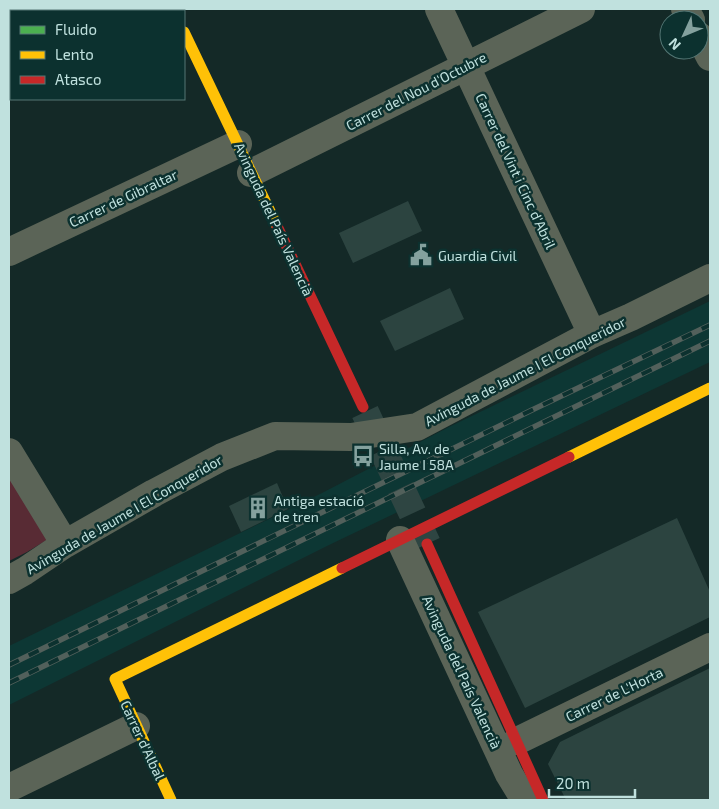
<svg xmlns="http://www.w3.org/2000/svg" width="719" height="809" font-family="'Exo 2',sans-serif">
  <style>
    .built { fill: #0d3734 }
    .green { fill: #582b34 }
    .building { fill: #2c4440 }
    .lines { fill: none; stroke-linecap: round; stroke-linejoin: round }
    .secondary-tunnel { stroke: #2e4542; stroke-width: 28; stroke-dasharray: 28 14; stroke-linecap: butt }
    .street { stroke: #5b6457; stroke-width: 28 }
    .fast { stroke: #4caf50; stroke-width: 11 }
    .slow { stroke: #ffc107; stroke-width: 11 }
    .jam { stroke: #c62828; stroke-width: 11 }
    .rail-casing { stroke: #52605b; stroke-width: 5.5 }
    .rail { stroke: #0c312f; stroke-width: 4; stroke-dasharray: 11; stroke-linecap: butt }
    .labels { text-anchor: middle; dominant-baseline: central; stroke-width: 5; stroke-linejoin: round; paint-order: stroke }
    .street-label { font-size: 14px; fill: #c0e1de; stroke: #0c312f }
    .poi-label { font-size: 14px; fill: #c0e1de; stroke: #0c312f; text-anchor: start }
  </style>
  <rect width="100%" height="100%" fill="#142927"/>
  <path class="built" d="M710 301V362L327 546 9 705V646L322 493 449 427Z"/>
  <path class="green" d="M9 469 50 538 27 552 9 561Z"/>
  <path class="building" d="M408 201 422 231 353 263 339 233Z
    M450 288 464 319 395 351 380 321Z
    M277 483 288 509 241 532 229 506Z
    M677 518 710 592V617L525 708 478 612Z
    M710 668V800H566L548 764 560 742Z"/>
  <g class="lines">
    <path class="secondary-tunnel" d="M365 412 427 544"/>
    <path class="street" d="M439 9 592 334
      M685 9 691 20
      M699 36 710 57
      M251 173 581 9
      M9 252 238 144
      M9 452 65 544
      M400 540 509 774 523 797 529 800
      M9 580 25 571 65 544 154 493 222 457 275 436 351 437 417 427 592 334 631 317 710 278
      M517 741 710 647
      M9 788 136 726"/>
    <path class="fast" d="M173 9 174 11"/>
    <path class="slow" d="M184 32 277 226
      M569 457 710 388
      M171 800 115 679 342 568"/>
    <path class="jam" d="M277 226 363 407
      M427 544 543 800
      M342 568 569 457"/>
    <g class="rail-casing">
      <path id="rail" d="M9 665 532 410 710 325
        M9 683 710 341"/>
    </g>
    <use href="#rail" class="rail"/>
  </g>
  <defs>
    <g id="civic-bare" transform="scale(1.725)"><path d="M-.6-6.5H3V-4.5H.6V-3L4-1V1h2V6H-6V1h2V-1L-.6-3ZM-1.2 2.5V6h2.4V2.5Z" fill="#84a19e" stroke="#0c312f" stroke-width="2.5" paint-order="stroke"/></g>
    <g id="bus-bare" transform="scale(1.725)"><path d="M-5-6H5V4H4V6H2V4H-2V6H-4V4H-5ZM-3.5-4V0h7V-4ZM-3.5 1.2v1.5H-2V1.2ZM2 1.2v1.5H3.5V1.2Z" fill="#84a19e" stroke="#0c312f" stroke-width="2.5" paint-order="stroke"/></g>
    <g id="building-bare" transform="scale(1.725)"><path d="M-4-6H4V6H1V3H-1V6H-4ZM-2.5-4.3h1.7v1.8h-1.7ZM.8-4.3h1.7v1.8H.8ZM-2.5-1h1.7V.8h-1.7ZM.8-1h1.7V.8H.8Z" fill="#84a19e" stroke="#0c312f" stroke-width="2.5" paint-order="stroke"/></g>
  </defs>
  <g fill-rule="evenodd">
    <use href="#civic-bare" x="421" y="255"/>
    <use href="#bus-bare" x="363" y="456"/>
    <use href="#building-bare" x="258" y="508"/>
  </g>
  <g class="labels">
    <g class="street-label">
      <text transform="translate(416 91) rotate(-27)">Carrer del Nou d'Octubre</text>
      <text transform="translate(516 171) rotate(65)">Carrer del Vint i Cinc d'Abril</text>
      <text transform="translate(123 198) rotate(-25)">Carrer de Gibraltar</text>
      <text transform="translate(274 219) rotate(65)">Avinguda del País Valencià</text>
      <text transform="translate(525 371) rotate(-27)">Avinguda de Jaume I El Conqueridor</text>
      <text transform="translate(124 514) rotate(-30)">Avinguda de Jaume I El Conqueridor</text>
      <text transform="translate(462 672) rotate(65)">Avinguda del País Valencià</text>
      <text transform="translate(614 694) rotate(-26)">Carrer de L'Horta</text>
      <text transform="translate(143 740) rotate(65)">Carrer d'Albal</text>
    </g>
    <g class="poi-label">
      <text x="438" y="255">Guardia Civil</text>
      <text x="379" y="448">Silla, Av. de<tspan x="379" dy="16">Jaume I 58A</tspan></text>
      <text x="274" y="500">Antiga estació<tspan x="274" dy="16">de tren</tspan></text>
    </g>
  </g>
  <rect width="719" height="809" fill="none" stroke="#c0e1de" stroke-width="20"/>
  <rect x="10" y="10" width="175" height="90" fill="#0c312f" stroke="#547775"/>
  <rect x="20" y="26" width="25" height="8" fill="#4caf50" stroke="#547775"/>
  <text x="55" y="35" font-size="15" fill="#c0e1de">Fluido</text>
  <rect x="20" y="51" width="25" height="8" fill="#ffc107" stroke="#547775"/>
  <text x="55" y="60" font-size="15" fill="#c0e1de">Lento</text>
  <rect x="20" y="76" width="25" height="8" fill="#c62828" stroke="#547775"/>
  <text x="55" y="85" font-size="15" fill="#c0e1de">Atasco</text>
  <g transform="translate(684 35) rotate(226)"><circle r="24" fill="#0c312f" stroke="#547775"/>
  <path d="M0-4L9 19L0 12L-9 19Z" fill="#84a19e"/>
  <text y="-8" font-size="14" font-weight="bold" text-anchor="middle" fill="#c0e1de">N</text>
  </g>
  <path d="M549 789v8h86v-8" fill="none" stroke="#c0e1de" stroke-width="2.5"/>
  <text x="556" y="789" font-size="15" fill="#c0e1de" stroke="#0c312f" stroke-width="4" paint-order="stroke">20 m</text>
</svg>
